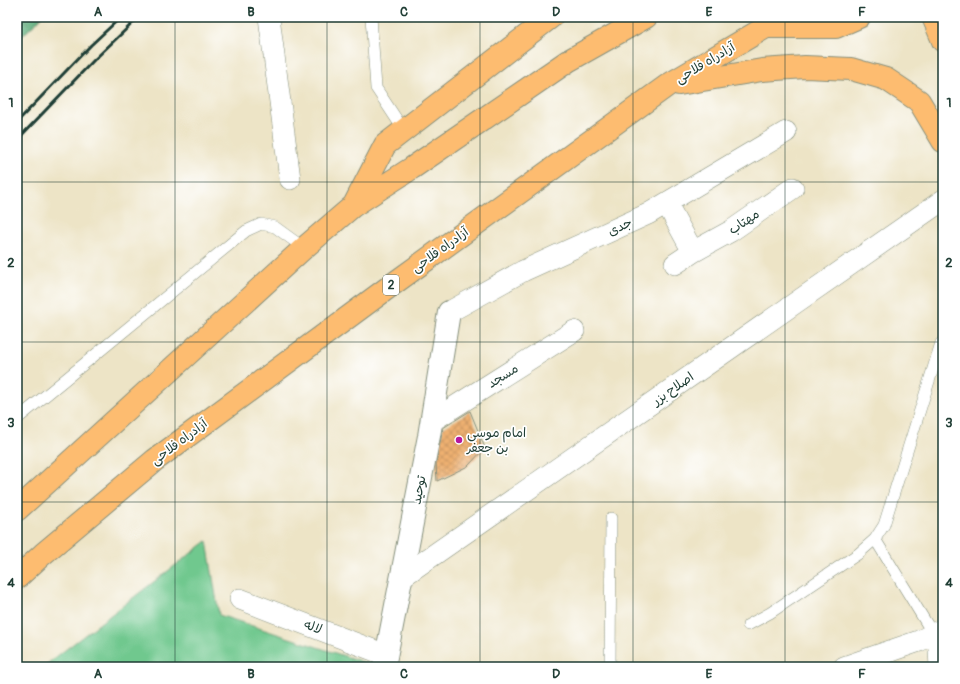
<svg xmlns="http://www.w3.org/2000/svg" width="960" height="684" font-family="Pangolin,'Playpen Sans Arabic',sans-serif">
  <style>
    .green { fill: #6fc88e; stroke: #478261 }
    .forest { fill: url(#forest-crowns); stroke: #3d7456 }
    .building { fill: url(#building-cross-hatch) }
    .lines { fill: none; stroke-linecap: round; stroke-linejoin: round }
    .service-casing { stroke: #86907d; stroke-width: 12 }
    .minor-casing { stroke: #86907d; stroke-width: 22 }
    .tertiary-casing { stroke: #86907d; stroke-width: 24 }
    .primary-casing { stroke: #86907d; stroke-width: 24 }
    .motorway-casing { stroke: #86907d; stroke-width: 24 }
    .service { stroke: #fff; stroke-width: 11 }
    .minor { stroke: #fff; stroke-width: 21 }
    .tertiary { stroke: #fff; stroke-width: 22 }
    .primary { stroke: #fdbc6f; stroke-width: 22 }
    .motorway { stroke: #fdbc6f; stroke-width: 22 }
    .rail { stroke: #1f3d34; stroke-width: 3 }
    .grid { fill: none; stroke: #1f3d34; stroke-width: 1; stroke-opacity: 0.55 }
    .poi-dot { fill: #b5179e; stroke: #fff; stroke-width: 1.5 }
    .labels { text-anchor: middle; dominant-baseline: central; stroke-width: 3.5; stroke-linejoin: round; paint-order: stroke }
    .shield { fill: #fff; stroke: #627771; stroke-width: 1 }
    .shield-label { font-size: 12px; font-weight: bold; fill: #1f3d34 }
    .street-label { font-size: 13px; fill: #1f3d34; stroke: #fff }
    .poi-label { font-size: 13px; fill: #1f3d34; stroke: #fff; text-anchor: start }
    .neatline { fill: none; stroke: #1f3d34; stroke-width: 1.5 }
    .grid-label { font-size: 13px; text-anchor: middle; font-weight: bold; fill: #1f3d34 }
  </style>
  <defs>
    <pattern id="forest-crowns" width="20" height="18" patternUnits="userSpaceOnUse"><rect width="20" height="18" fill="#5bac79"/><path d="M2 6a3 3 0 1 1 6 0M12 15a3 3 0 1 1 6 0" fill="none" stroke="#4b8d64"/></pattern>
    <pattern id="building-cross-hatch" width="8" height="8" patternUnits="userSpaceOnUse"><rect width="8" height="8" fill="#eeb071"/><path d="M0 0l8 8M0 8l8-8" fill="none" stroke="#c0905e"/></pattern>
  </defs>
  <rect width="100%" height="100%" fill="#fff"/>
  <filter id="ink" filterUnits="userSpaceOnUse"><feTurbulence type="fractalNoise" baseFrequency=".025" numOctaves="2"/><feDisplacementMap in="SourceGraphic" scale="8" xChannelSelector="R" yChannelSelector="G"/><feConvolveMatrix kernelMatrix="1 2 1 2 8 2 1 2 1" color-interpolation-filters="sRGB"/></filter>
  <filter id="wash" filterUnits="userSpaceOnUse"><feTurbulence type="fractalNoise" baseFrequency=".012" numOctaves="4" result="noise"/><feDisplacementMap in="SourceGraphic" scale="16" xChannelSelector="R" yChannelSelector="G"/><feGaussianBlur stdDeviation="0.9" result="paint"/><feColorMatrix in="noise" values="0 0 0 0 0 0 0 0 0 0 0 0 0 0 0 0 0 1.4 0 .05"/><feComposite in="paint" operator="in"/></filter>
  <g filter="url(#wash)">
    <rect width="100%" height="100%" fill="#ede4c6"/>
    <path class="green" d="M207 541 219 615 369 664 368 667H43Z"/>
    <path class="forest" d="M17 17H42L17 41Z"/>
    <g id="blocks">
      <path class="building" d="M470 411 485 448 468 466 437 481 436 463 443 428Z"/>
    </g>
  </g>
  <g filter="url(#ink)">
    <use href="#blocks" fill-opacity="0" stroke="#86907d" stroke-width="1"/>
    <g class="lines">
      <g class="service-casing">
        <path id="service" d="M371 17 376 88 403 129
          M17 419 246 231 261 224 275 227 304 248
          M875 539 933 634 935 667
          M748 625 770 613 858 554 875 539 884 525 941 343
          M610 667 611 518"/>
      </g>
      <g class="minor-casing">
        <path id="minor" d="M269 17 290 179
          M667 204 693 252 731 231 793 188
          M675 264 693 252
          M449 312 523 271 648 214 786 132
          M432 421 574 331
          M402 577 943 200
          M240 599 386 655
          M844 667 919 641 943 629"/>
      </g>
      <g class="tertiary-casing">
        <path id="tertiary" d="M384 667 429 436 449 312"/>
      </g>
      <g class="primary-casing">
        <path id="primary" d="M933 17 943 41"/>
      </g>
      <g class="motorway-casing">
        <path id="motorway" d="M766 27H836L859 17
          M679 84 762 70 805 67 851 69 886 79 919 101 943 141
          M354 205 385 145 551 17
          M17 510 304 248 353 206 412 168 568 61 646 17
          M17 578 43 554 155 460 389 287 668 85 783 17"/>
      </g>
      <use href="#service" class="service"/>
      <use href="#minor" class="minor"/>
      <use href="#tertiary" class="tertiary"/>
      <use href="#primary" class="primary"/>
      <use href="#motorway" class="motorway"/>
      <path class="rail" d="M17 122 91 45 121 17
        M17 140 94 60 139 17"/>
    </g>
  </g>
  <path class="grid" d="M175 17V667M327 17V667M480 17V667M633 17V667M785 17V667M17 182H943M17 342H943M17 502H943"/>
  <circle class="poi-dot" cx="459" cy="440" r="4"/>
  <g class="labels">
    <rect class="shield" x="383" y="275" width="16" height="20" rx="3"/>
    <g class="shield-label">
      <text x="391" y="285">2</text>
    </g>
    <g class="street-label">
      <text transform="translate(705 63) rotate(-31)">آزادراه فلاحی</text>
      <text transform="translate(744 222) rotate(-34)">مهتاب</text>
      <text transform="translate(620 227) rotate(-25)">جدی</text>
      <text transform="translate(440 250) rotate(-36)">آزادراه فلاحی</text>
      <text transform="translate(503 376) rotate(-32)">مسجد</text>
      <text transform="translate(673 389) rotate(-35)">اصلاح بزر</text>
      <text transform="translate(179 442) rotate(-37)">آزادراه فلاحی</text>
      <text transform="translate(419 490) rotate(-79)">توحید</text>
      <text transform="translate(313 627) rotate(21)">لاله</text>
    </g>
    <g class="poi-label">
      <text x="467" y="433">امام موسی<tspan x="467" dy="15">بن جعفر</tspan></text>
    </g>
  </g>
  <rect width="960" height="684" fill="none" stroke="#fff" stroke-width="44"/>
  <rect x="22" y="22" width="916" height="640" class="neatline"/>
  <g class="grid-label">
    <text x="98" y="16">A</text>
    <text x="251" y="16">B</text>
    <text x="404" y="16">C</text>
    <text x="556" y="16">D</text>
    <text x="709" y="16">E</text>
    <text x="862" y="16">F</text>
    <text x="11" y="107">1</text>
    <text x="949" y="107">1</text>
    <text x="11" y="267">2</text>
    <text x="949" y="267">2</text>
    <text x="11" y="427">3</text>
    <text x="949" y="427">3</text>
    <text x="11" y="587">4</text>
    <text x="949" y="587">4</text>
    <text x="98" y="678">A</text>
    <text x="251" y="678">B</text>
    <text x="404" y="678">C</text>
    <text x="556" y="678">D</text>
    <text x="709" y="678">E</text>
    <text x="862" y="678">F</text>
  </g>
</svg>
